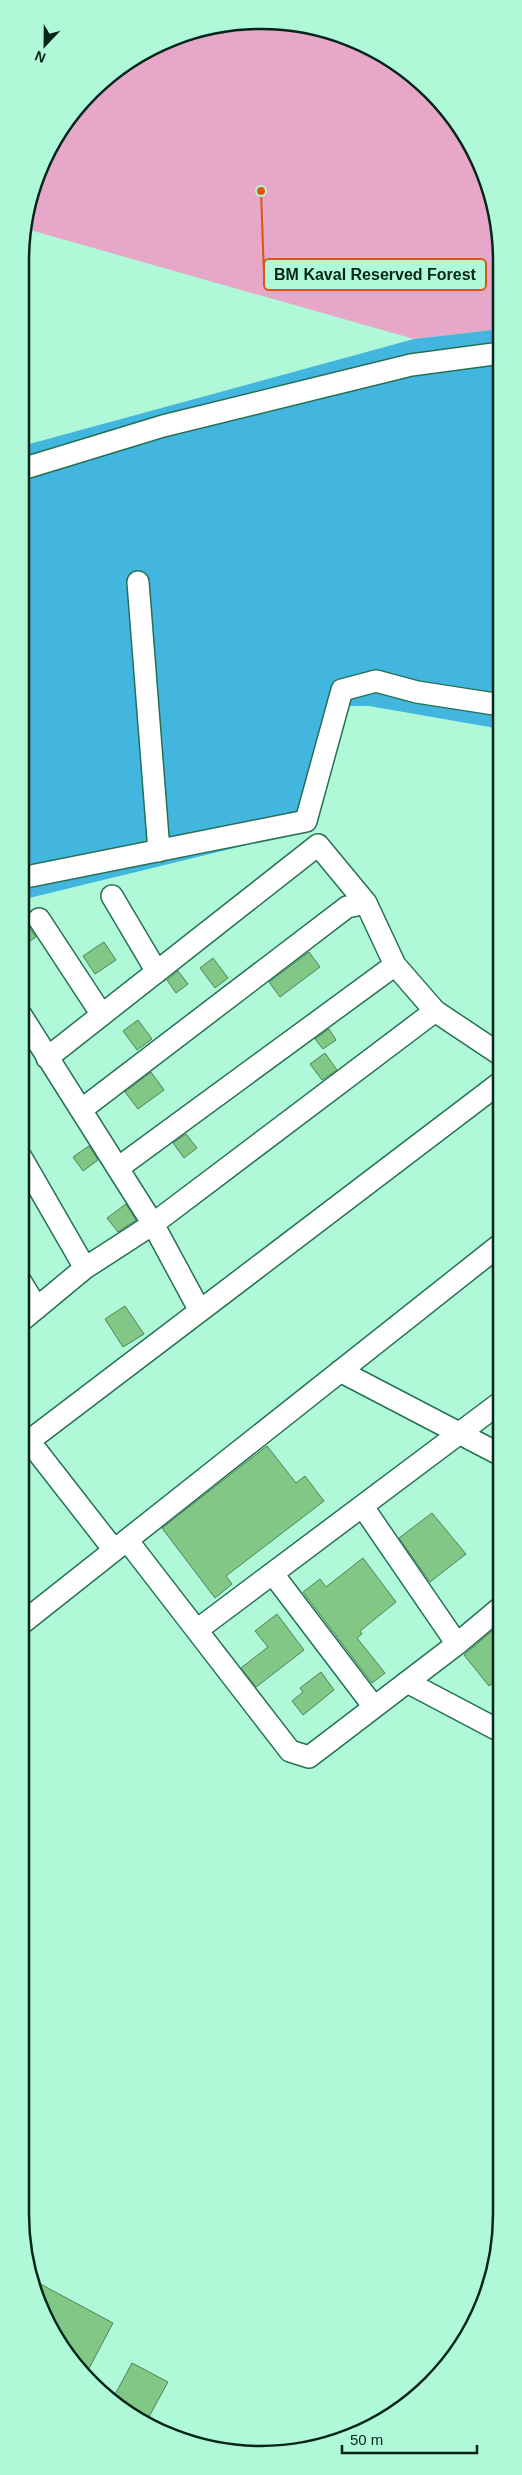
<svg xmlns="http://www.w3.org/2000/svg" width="522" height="2475" font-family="Helvetica,sans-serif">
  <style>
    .green { fill: #e6a7c9 }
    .water { fill: #42b6df }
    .building { fill: #81c886; stroke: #528155 }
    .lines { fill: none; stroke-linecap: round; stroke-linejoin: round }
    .minor-casing { stroke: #267156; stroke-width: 24 }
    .minor { stroke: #fff; stroke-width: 21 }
    .rim { fill: none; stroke: #06251a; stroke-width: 2.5 }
    .leader { fill: none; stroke: #dd560d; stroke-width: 2 }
    .callout-dot { fill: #dd560d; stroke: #aff9d9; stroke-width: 2 }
    .callout { fill: #aff9d9; stroke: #dd560d; stroke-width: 2 }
    .callout-label { font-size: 16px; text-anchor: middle; font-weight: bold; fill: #06251a }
  </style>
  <rect width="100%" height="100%" fill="#aff9d9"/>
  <path class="green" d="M292 22 367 45 432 91 477 155 501 245V329L414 339 23 228 52 141 114 70 198 28Z"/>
  <path class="water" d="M501 329V729L369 706H338L312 829 21 900 22 446 414 339Z"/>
  <path class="building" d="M27 915 28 925 36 937 21 947V919Z
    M104 942 116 960 95 974 83 956Z
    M309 952 320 967 280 997 269 982Z
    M213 958 228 978 215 988 200 968Z
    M178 971 188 984 176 993 167 980Z
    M138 1020 152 1039 137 1050 123 1031Z
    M329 1029 336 1040 323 1049 315 1039Z
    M325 1053 337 1070 322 1080 310 1064Z
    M151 1072 164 1090 138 1109 125 1092Z
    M186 1134 197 1148 184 1158 173 1143Z
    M89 1146 98 1160 83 1171 73 1157Z
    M126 1204 136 1220 118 1232 107 1218Z
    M125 1306 144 1334 123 1347 105 1319Z
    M267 1446 296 1483 305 1476 324 1501 226 1576 232 1584 215 1598 162 1528Z
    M432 1513 466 1554 430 1582 399 1538Z
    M363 1558 396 1602 360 1631 362 1634 357 1638 385 1673 372 1683 303 1592 320 1579 326 1587Z
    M277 1614 304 1650 256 1687 241 1668 268 1647 255 1631Z
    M500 1624V1677L489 1686 464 1655Z
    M321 1672 334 1690 303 1715 292 1701 303 1692 300 1688Z
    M33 2280 113 2323 85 2376 38 2306Z
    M132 2363 168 2382 145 2424 112 2400Z"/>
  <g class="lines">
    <g class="minor-casing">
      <path id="minor" d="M22 469 163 426 411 365 501 353
        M138 582 159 851
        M21 878 306 821 342 690 376 681 417 692 501 705
        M112 896 157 972
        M39 919 102 1015
        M21 1015 153 1224 200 1311
        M47 1058 318 845 366 903 395 965 435 1011 501 1055
        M81 1110 347 907 366 903
        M118 1168 395 965
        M85 1268 153 1224 435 1011
        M21 1282 37 1308
        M21 1321 85 1268 21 1157
        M340 1371 501 1455
        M29 1441 114 1550
        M21 1447 501 1082
        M127 1540 290 1751 309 1757 457 1644 363 1507
        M273 1574 374 1707
        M21 1624 501 1244
        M197 1630 501 1402
        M457 1644 500 1608
        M407 1682 500 1731"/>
    </g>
    <use href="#minor" class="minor"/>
  </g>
  <path d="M0 0H522V2475H0ZM261 29H261A232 232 0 0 1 493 261V2214A232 232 0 0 1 261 2446H261A232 232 0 0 1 29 2214V261A232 232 0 0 1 261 29Z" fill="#aff9d9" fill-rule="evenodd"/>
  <path class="rim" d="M261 29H261A232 232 0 0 1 493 261V2214A232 232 0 0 1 261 2446H261A232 232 0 0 1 29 2214V261A232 232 0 0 1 261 29Z"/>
  <path class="leader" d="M261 191L264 275"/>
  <circle class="callout-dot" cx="261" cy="191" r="5"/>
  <rect class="callout" x="264" y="259" width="222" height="31" rx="5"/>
  <g class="callout-label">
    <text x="375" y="280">BM Kaval Reserved Forest</text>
  </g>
  <g transform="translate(45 45) rotate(202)" stroke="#aff9d9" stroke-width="4" paint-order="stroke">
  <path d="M0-4L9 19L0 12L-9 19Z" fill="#06251a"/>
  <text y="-8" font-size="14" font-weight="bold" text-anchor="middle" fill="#06251a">N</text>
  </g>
  <path d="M342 2445v8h135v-8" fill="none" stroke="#06251a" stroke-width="2.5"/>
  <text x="350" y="2445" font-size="15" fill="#06251a" stroke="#aff9d9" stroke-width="4" paint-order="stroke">50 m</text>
</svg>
